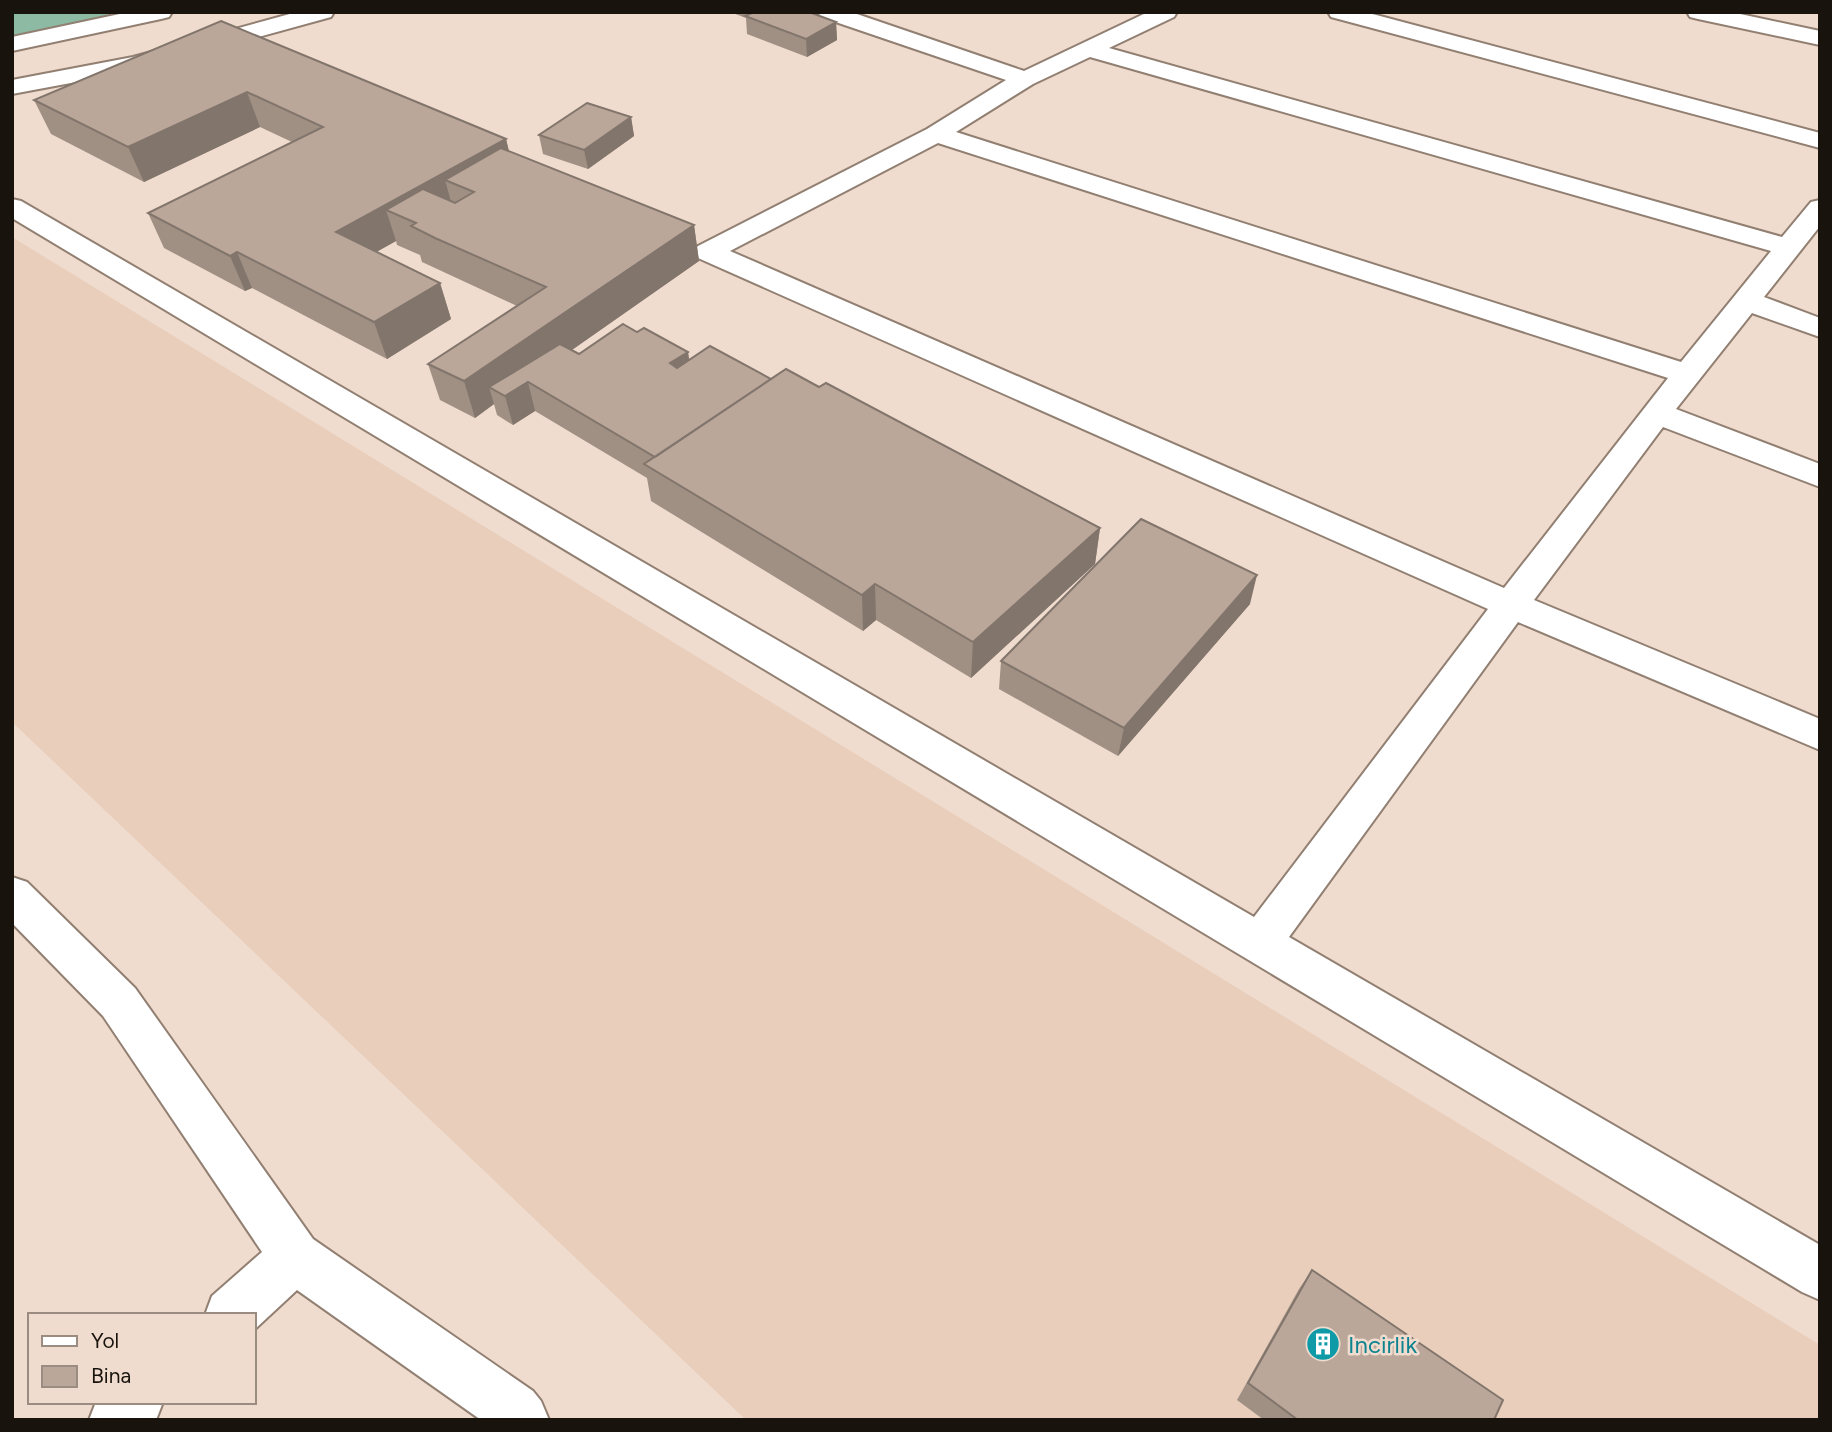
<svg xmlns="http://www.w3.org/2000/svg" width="1832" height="1432" font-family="Figtree,sans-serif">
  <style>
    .built { fill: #e8cebb }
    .green { fill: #8cbaa2 }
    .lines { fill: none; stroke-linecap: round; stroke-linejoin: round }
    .street-casing { stroke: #917f72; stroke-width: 4 }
    .secondary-casing { stroke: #917f72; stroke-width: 4 }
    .street { fill: #fff; fill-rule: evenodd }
    .secondary { fill: #fff; fill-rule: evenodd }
    .wall { fill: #a09084 }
    .shaded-wall { fill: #82756c }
    .building { fill: #baa79a; stroke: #82756c; stroke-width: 2 }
    .labels { text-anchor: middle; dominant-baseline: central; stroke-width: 5; stroke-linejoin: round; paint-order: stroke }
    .near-culture-label { font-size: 24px; fill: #0d838f; stroke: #f0dcce; text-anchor: start }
  </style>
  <rect width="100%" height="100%" fill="#f0dcce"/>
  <path class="built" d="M12 237 1820 1345V1420H746L12 722Z"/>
  <path class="green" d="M12 12H140L12 37Z"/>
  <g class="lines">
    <g class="street-casing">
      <path id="street" d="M129 12H172L169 17 161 19 12 51V37Z
        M818 12H851L1024 71 1148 12H1177L1174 17 1109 48 1782 237 1811 202 1820 200V226L1764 297 1820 318V337L1752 313 1676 409 1820 464V487L1663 427 1534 600 1820 719V750L1518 622 1289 937 1820 1245V1300L1802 1292 12 218V199L21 201 1254 917 1488 609 698 258 694 252 698 246 927 129 1006 80 821 17ZM1090 57 1771 251 1681 362 956 132 1033 84ZM938 143 1668 378 1504 588 730 251Z
        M1328 12H1365L1820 133V148L1331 17Z
        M1687 12H1731L1820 31V45L1698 19 1690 17Z
        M12 877 27 882 135 988 313 1239 533 1391 541 1401 549 1420H481L297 1290 254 1330V1315H205L212 1296 262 1252 103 1016 12 923Z
        M96 1402H163L156 1420H89Z"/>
    </g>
    <g class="secondary-casing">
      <path id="secondary" d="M297 12H334L331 17 135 71 12 94V80L133 57Z"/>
    </g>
    <use href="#street" class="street"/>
    <use href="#secondary" class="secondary"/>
  </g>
  <path class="wall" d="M730 12H809L836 22 837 40 807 57 747 34 746 18Z
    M221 21 506 139 509 151 694 225 699 261 572 350 579 354 637 332 688 352 689 360 771 379 819 387 1100 528 1095 564 971 678 876 620 863 631 651 501 647 478 535 411 513 425 497 415 494 404 475 418 440 400 428 364 517 306 422 262 420 255 397 245 396 241 376 252 440 283 451 319 387 359 252 288 245 291 164 248 148 213 292 142 260 127 144 182 51 134 34 100Z
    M631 117 634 136 588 169 543 154 539 135Z
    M1250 604 1118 756 999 689 1001 661Z
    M1312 1270 1494 1420H1264L1237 1400 1299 1289Z"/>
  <path class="shaded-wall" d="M836 22 837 40 807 57 806 39Z
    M247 92 260 127 144 182 128 147Z
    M631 117 634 136 588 169 584 150Z
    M506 139 514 174 474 192 445 180 453 209 416 223 386 210 396 241 348 268 336 232Z
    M694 225 699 261 516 389 528 382 535 411 513 425 505 396 489 387 494 404 475 418 464 381Z
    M237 252 252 288 245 291 230 256Z
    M440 283 451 319 387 359 374 322Z
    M688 352 692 380 670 363Z
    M1100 528 1095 564 971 678 973 642Z
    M1257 575 1250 604 1118 756 1124 728Z
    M875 584 876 620 863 631 862 595Z"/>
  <path class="building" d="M754 12H809L836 22 806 39 745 16Z
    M221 21 506 139 336 232 440 283 374 322 237 252 230 256 148 213 323 127 247 92 128 147 34 100Z
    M587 103 631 117 584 150 539 135Z
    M501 148 694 225 464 381 428 364 546 287 435 238 411 226 416 223 386 210 423 189 455 203 474 192 445 180Z
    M623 324 637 332 644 328 688 352 670 363 677 368 710 346 771 379 655 457 528 382 505 396 489 387 560 344 579 354Z
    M786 369 819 387 826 383 1100 528 973 642 875 584 862 595 644 464Z
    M1141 519 1257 575 1124 728 1001 661Z
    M1312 1270 1503 1400 1494 1420H1298L1248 1383Z"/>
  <defs>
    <g id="building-disc" transform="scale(1.75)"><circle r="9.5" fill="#0f9aa8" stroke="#f0dcce"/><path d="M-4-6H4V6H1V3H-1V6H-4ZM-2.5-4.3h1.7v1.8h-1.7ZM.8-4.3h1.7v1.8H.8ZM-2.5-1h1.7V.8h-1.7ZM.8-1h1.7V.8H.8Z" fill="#fff"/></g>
  </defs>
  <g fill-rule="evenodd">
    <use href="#building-disc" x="1323" y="1344"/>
  </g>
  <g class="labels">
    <g class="near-culture-label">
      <text x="1348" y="1344">Incirlik</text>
    </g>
  </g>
  <rect width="1832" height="1432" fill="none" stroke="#19130e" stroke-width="28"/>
  <rect x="28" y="1313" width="228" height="91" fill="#f0dcce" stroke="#9a8c81" stroke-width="2"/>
  <rect x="42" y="1336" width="35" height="10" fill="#ffffff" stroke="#9a8c81" stroke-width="2"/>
  <text x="91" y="1348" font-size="21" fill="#19130e">Yol</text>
  <rect x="42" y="1366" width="35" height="21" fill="#baa79a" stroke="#9a8c81" stroke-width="2"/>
  <text x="91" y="1383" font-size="21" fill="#19130e">Bina</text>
</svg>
